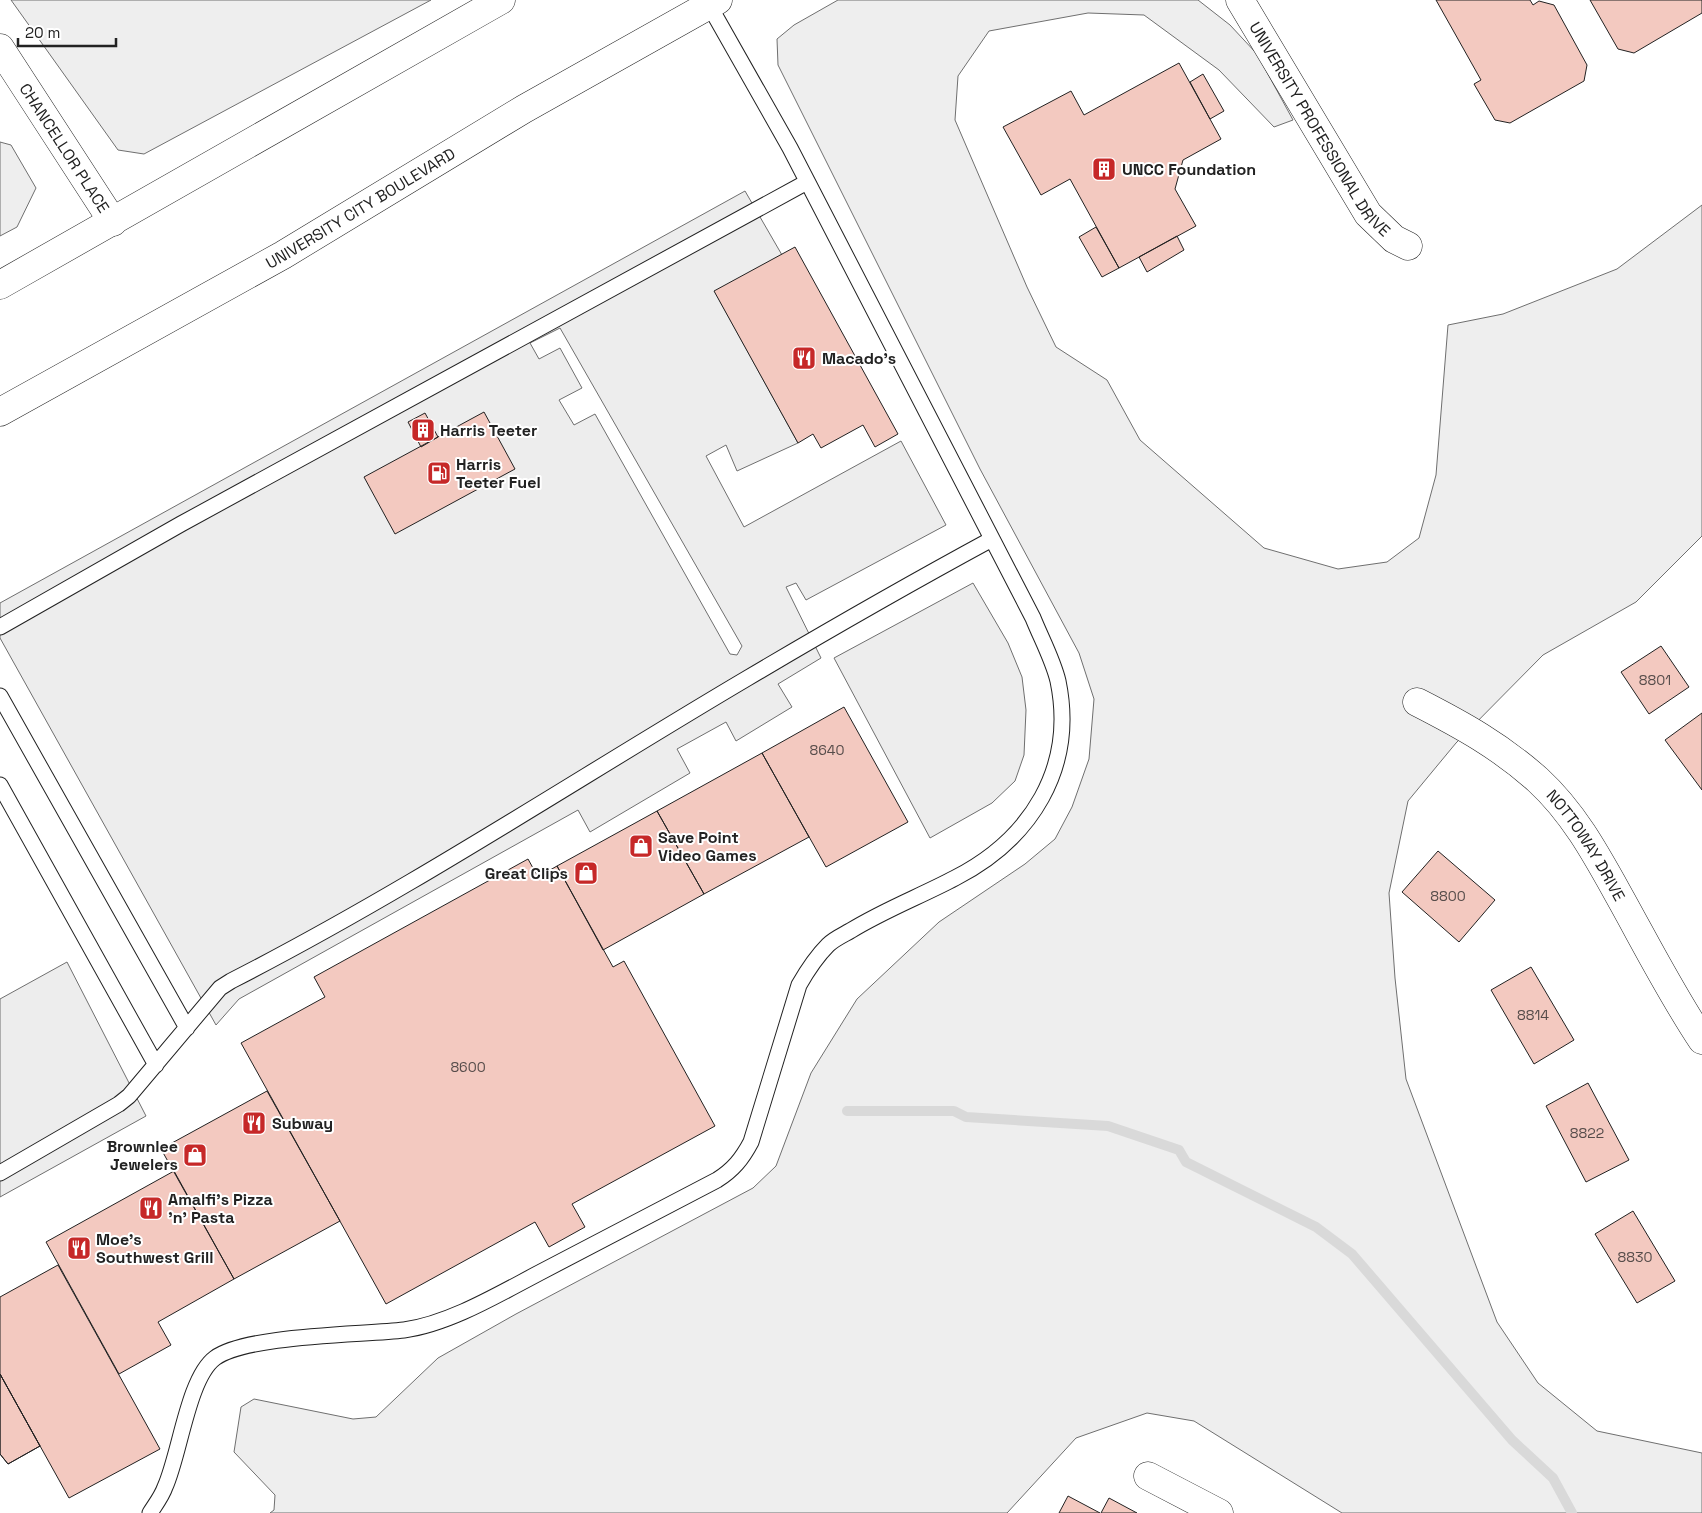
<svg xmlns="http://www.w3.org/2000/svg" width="1702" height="1513" font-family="'Space Grotesk',sans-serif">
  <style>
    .green { fill: #eee; stroke: #6f6f6f }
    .parking { fill: #ededed; stroke: #6f6f6f; fill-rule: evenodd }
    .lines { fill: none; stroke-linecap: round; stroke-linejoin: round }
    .stream { stroke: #d9d9d9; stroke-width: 10 }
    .building { fill: #f3c9c0; stroke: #222 }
    .lane-casing { stroke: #222; stroke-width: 17 }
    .street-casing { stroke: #222; stroke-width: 29 }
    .primary-casing { stroke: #222; stroke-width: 29 }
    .lane { stroke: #fff; stroke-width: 15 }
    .street { stroke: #fff; stroke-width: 28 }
    .primary { stroke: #fff; stroke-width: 28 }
    .labels { text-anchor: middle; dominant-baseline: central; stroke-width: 4; stroke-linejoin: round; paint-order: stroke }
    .number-label { font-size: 14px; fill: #564c4a }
    .street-label { font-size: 16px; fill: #222; stroke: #fff }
    .poi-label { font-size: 16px; font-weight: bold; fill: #222; stroke: #fff; text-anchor: start }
  </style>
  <rect width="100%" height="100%" fill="#fff"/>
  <path class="green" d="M11 0H431L144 154 118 150Z
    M838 0H1198L1230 25 1257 54 1293 120 1274 127 1219 70 1144 15 1088 13 989 31 958 76 955 120 1027 287 1056 347 1107 380 1140 440 1264 548 1338 569 1387 562 1419 538 1436 475 1448 325 1503 314 1617 269 1702 205V536L1636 602 1543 655 1456 743 1408 801 1389 893 1395 978 1406 1079 1497 1322 1538 1383 1597 1431 1702 1453V1513H1342L1194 1421 1147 1413 1076 1438 1007 1513H270L274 1510 275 1495 234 1452 241 1407 254 1399 353 1419 376 1417 438 1358 516 1314 753 1188 776 1166 811 1073 857 999 939 922 1025 864 1055 839 1072 807 1089 759 1094 699 1079 653 980 469 778 65 777 39 794 25Z
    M0 142 11 145 36 188 17 227 0 236Z"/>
  <path class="parking" d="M745 191 782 255 715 292 798 443 737 471 726 445 706 456 744 527 901 441 946 525 806 600 796 583 786 587 821 658 778 684 792 707 736 741 726 722 677 749 690 773 590 832 578 810 239 999 216 1025 0 638V603ZM560 328 742 646 737 655 730 654 595 414 574 425 559 400 582 388 560 348 539 359 530 343Z
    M973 583 1008 643 1022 677 1026 710 1024 755 1015 781 992 803 930 838 834 658Z
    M67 962 146 1116 0 1197V999Z"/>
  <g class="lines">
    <path class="stream" d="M847 1111H954L966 1117 1108 1126 1179 1150 1186 1162 1316 1227 1352 1254 1512 1440 1553 1478 1572 1513"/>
  </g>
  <path class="building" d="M1436 0H1530L1533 5 1539 1 1554 5 1587 65 1584 81 1510 123 1495 120 1474 84 1481 80Z
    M1590 0H1702V13L1634 53 1618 49Z
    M1179 63 1221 139 1183 160 1175 189 1196 226 1119 268 1070 179 1041 195 1003 127 1071 91 1084 115Z
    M1203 74 1224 111 1210 119 1190 82Z
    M1096 227 1119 268 1102 277 1079 237Z
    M1177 236 1184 250 1147 272 1139 257Z
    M795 247 898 434 875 447 863 425 821 448 813 434 798 443 714 291Z
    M484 412 515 469 395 534 364 477Z
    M425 413 438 437 421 447 408 422Z
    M1661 646 1689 687 1649 714 1621 672Z
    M844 707 908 822 826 867 762 753Z
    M1702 713V790L1665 740Z
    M762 753 809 837 704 894 657 811Z
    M657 811 704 894 603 950 557 866Z
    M1438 851 1495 900 1459 942 1402 892Z
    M528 859 538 877 557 866 613 967 624 961 715 1126 572 1204 585 1227 549 1247 535 1222 386 1304 241 1043 325 997 314 977Z
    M1531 967 1574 1040 1534 1064 1491 990Z
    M1588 1083 1629 1160 1586 1182 1546 1106Z
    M267 1091 340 1221 234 1279 161 1149Z
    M174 1171 234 1279 158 1322 171 1345 119 1374 46 1242Z
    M1633 1211 1675 1281 1637 1303 1595 1234Z
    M58 1265 160 1449 69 1498 0 1374V1297Z
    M0 1374 40 1446 8 1464 0 1454Z
    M0 1374 40 1446 8 1464 0 1454Z
    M1068 1496 1100 1513H1059Z
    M1109 1498 1137 1513H1101Z"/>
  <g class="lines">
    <g class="lane-casing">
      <path id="lane" d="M0 627 181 524 807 182
        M0 696 187 1028
        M0 785 156 1065
        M0 1173 119 1104 129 1096 220 988 231 981C409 890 575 780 746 679 827 631 909 584 992 539
        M150 1513C155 1505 162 1496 165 1487 180 1454 188 1378 215 1358 246 1335 361 1335 404 1330 449 1324 499 1294 539 1273 598 1242 657 1211 717 1180 733 1170 742 1159 751 1142L799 985C807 971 816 957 828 945 834 939 843 935 850 931 884 910 921 896 955 878 1031 839 1076 768 1058 681 1053 660 1041 638 1033 618L790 148 709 5"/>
    </g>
    <g class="street-casing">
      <g id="street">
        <path id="s1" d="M1240 0 1368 214 1394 239 1408 246"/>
        <path id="s2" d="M0 48 113 222"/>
        <path id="s3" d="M1417 702C1462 725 1500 746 1538 780 1575 814 1598 858 1622 901 1648 948 1672 995 1702 1040"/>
        <path d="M1148 1476 1219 1513"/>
      </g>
    </g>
    <g class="primary-casing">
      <g id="primary">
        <path d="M0 285 501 0"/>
        <path id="s4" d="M0 412 283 255 524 109 718 0"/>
      </g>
    </g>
    <use href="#lane" class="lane"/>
    <use href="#street" class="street"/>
    <use href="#primary" class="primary"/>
  </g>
  <defs>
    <g id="building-square" transform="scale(1.25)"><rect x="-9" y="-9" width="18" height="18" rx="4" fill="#c62828" stroke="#fff"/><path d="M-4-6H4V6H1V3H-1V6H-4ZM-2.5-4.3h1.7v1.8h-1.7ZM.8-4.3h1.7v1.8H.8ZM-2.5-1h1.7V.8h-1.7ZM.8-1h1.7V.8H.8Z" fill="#fff"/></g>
    <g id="restaurant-square" transform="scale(1.25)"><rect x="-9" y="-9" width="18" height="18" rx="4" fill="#c62828" stroke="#fff"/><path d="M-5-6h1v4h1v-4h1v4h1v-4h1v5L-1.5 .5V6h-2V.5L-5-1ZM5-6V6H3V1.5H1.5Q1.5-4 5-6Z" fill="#fff"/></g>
    <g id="fuel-square" transform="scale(1.25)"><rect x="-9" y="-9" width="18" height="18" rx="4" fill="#c62828" stroke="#fff"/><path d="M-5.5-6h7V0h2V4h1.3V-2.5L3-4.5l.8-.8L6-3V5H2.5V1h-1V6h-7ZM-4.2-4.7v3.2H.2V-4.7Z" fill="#fff"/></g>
    <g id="shop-square" transform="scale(1.25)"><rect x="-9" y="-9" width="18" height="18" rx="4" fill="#c62828" stroke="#fff"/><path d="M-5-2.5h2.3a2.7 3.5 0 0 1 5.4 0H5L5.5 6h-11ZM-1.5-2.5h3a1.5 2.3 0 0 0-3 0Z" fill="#fff"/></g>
  </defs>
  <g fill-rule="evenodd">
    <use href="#building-square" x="1104" y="169"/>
    <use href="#restaurant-square" x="804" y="358"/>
    <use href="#building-square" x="423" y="430"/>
    <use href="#fuel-square" x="439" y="473"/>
    <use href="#shop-square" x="641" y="846"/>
    <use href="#shop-square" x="586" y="873"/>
    <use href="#restaurant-square" x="254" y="1123"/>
    <use href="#shop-square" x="195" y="1155"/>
    <use href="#restaurant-square" x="151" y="1208"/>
    <use href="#restaurant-square" x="79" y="1248"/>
  </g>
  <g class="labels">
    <g class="number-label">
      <text x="1655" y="680">8801</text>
      <text x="827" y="750">8640</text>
      <text x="1448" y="896">8800</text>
      <text x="1533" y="1015">8814</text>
      <text x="468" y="1067">8600</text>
      <text x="1587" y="1133">8822</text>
      <text x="1635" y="1257">8830</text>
    </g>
    <g class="street-label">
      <text stroke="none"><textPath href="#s1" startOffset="152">UNIVERSITY PROFESSIONAL DRIVE</textPath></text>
      <text stroke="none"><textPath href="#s2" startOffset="119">CHANCELLOR PLACE</textPath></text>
      <text stroke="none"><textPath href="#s4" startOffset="414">UNIVERSITY CITY BOULEVARD</textPath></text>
      <text stroke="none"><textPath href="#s3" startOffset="226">NOTTOWAY DRIVE</textPath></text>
    </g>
    <g class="poi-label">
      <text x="1122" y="169">UNCC Foundation</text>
      <text x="822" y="358">Macado's</text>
      <text x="440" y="430">Harris Teeter</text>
      <text x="456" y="464">Harris<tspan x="456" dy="18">Teeter Fuel</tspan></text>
      <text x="658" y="837">Save Point<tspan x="658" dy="18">Video Games</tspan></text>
      <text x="568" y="873" text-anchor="end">Great Clips</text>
      <text x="272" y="1123">Subway</text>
      <text x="178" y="1146" text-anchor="end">Brownlee<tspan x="178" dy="18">Jewelers</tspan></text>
      <text x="168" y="1199">Amalfi's Pizza<tspan x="168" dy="18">'n' Pasta</tspan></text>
      <text x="96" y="1239">Moe's<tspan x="96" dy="18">Southwest Grill</tspan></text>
    </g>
  </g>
  <path d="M18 38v8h98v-8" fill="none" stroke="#222222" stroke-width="2.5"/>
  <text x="25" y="38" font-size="15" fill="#222222" stroke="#ffffff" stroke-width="4" paint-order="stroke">20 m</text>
</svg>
